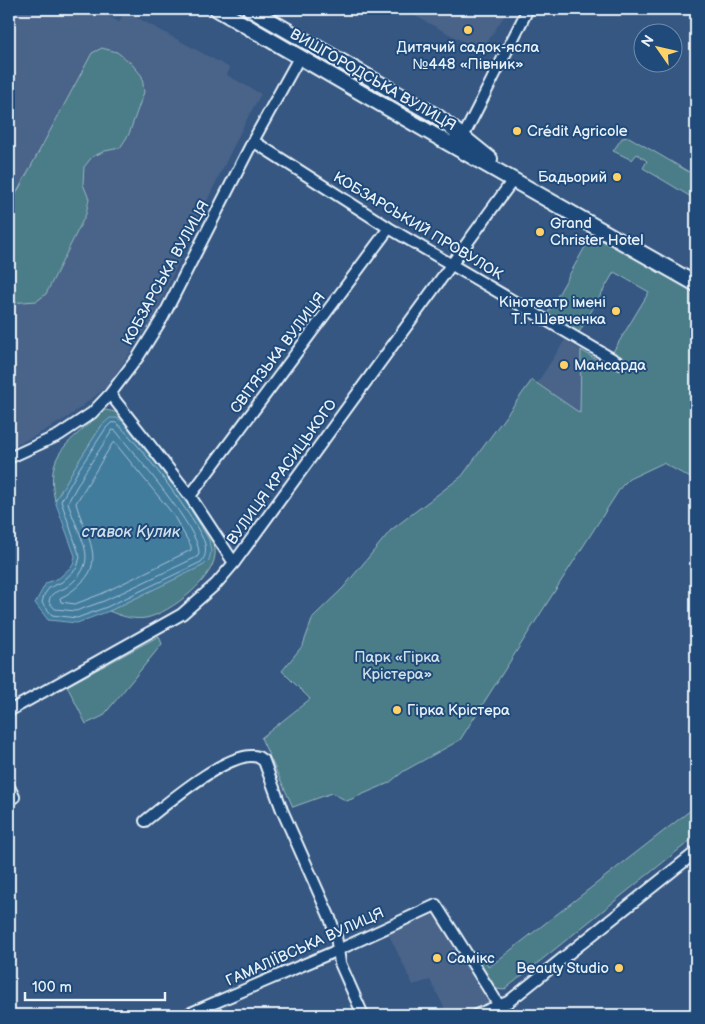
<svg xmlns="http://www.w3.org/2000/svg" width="705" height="1024" font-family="'Balsamiq Sans',sans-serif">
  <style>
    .built { fill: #496389 }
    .green { fill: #4c7d89; stroke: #9ab7c0 }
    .water { fill: #437b9d; stroke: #85aac1 }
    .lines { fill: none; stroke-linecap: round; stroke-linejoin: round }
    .shore { stroke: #a6c2d4; stroke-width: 1 }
    .minor-casing { stroke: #e8f1f8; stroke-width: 14 }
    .secondary-casing { stroke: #e8f1f8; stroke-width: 18 }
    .minor { stroke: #1f4a7a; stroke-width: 10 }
    .secondary { stroke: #1f4a7a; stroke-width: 14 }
    .poi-dot { fill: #ffd166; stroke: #1f4a7a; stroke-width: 2 }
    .labels { text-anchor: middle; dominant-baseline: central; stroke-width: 4; stroke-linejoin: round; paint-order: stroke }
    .poi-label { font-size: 15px; fill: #e8f1f8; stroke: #1f4a7a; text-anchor: start }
    .street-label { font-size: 15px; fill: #e8f1f8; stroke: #1f4a7a }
    .park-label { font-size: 15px; fill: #d1e0e7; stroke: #1f4a7a }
    .water-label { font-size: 16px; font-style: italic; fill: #cfdfea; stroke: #1f4a7a }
  </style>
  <rect width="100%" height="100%" fill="#365782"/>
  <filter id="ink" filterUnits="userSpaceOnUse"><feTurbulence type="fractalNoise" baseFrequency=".02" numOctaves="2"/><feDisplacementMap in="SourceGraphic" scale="10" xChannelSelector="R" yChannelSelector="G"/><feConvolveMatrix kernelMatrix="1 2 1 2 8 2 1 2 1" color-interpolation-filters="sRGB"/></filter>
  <g filter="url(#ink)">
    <path class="built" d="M9 9H98L119 22 125 11 230 68 227 75 261 94 248 117 196 223 155 315 108 386 67 418 33 437 9 447Z
      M402 9H509L481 51Z
      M565 340 581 350 580 413 537 383Z
      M428 912 436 914 494 1004 469 1015H448L430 980 413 985 388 933Z"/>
    <path class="green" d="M102 48 117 52 131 63 142 76 144 92 129 134 120 148 105 151 92 157 84 167 83 184 89 199 86 214 46 294 37 301 9 303V207L92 53Z
      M629 137 696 176V200L643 168 647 161 637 154 632 160 613 151 622 138Z
      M594 231 696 290V481L663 463 629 479 621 487 460 740 404 771 389 783 347 801 332 793 293 807 261 738 310 699 282 671 303 645 313 617 343 588 391 530 462 476 532 380 580 413 581 350 605 365 649 292 614 272 577 336 545 318Z
      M106 410C109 411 114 411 117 413 124 418 129 427 135 433 159 461 182 490 201 522 206 530 213 540 215 549 219 577 170 613 146 618 132 620 121 616 109 611L204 565 209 540 187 503 124 422 102 425 75 467 55 501C44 450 70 444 101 412Z
      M159 636 162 644 103 716 86 724 67 686Z
      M696 806V836L504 990 496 989 490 983 473 956 479 952 489 967Z"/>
    <path class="water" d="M110 418H117L124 422 187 503 209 540 211 552 209 560 204 565 109 611 77 623 48 620 35 603 46 583 59 578 73 565 75 556 55 501 75 467 102 425Z"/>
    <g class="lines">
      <path class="shore" d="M116 423C133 435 200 524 205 544 206 551 206 556 201 562L107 607 77 618 52 615 42 603 44 595 49 588 62 582 77 568 80 557 61 501 79 469 106 428 111 423Z
        M113 430 116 431C133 453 201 530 199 554L197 557 104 601 76 611 55 609 49 602C50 592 57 592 65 588 76 581 86 570 86 557 87 545 71 516 68 502L85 472Z
        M115 443 172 513 191 546V550L101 594 75 604 61 602 60 598C69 594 75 589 82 582 107 559 82 529 76 503L112 444Z"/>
      <g class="minor-casing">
        <path id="minor" d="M463 137 528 9
          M253 141 389 228 621 364
          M110 394 190 496 234 563
          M9 458 59 435 92 413 110 394 138 357 163 317 253 141 300 56
          M190 496 389 228
          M9 711 182 614 216 584 234 563 513 180
          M9 787 14 797 9 800
          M145 821C165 805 231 748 258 757 260 758 262 760 264 761L282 810 330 918 336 936 340 963 363 1015
          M186 1015 338 950 436 905 505 1015
          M476 1015 508 1002 696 852"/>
      </g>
      <g class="secondary-casing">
        <path id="secondary" d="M217 9 434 135 696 284
          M250 9 438 117 490 159"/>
      </g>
      <use href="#minor" class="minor"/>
      <use href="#secondary" class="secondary"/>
    </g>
  </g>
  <g class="poi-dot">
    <circle cx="468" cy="30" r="5"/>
    <circle cx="517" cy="131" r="5"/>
    <circle cx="617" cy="177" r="5"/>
    <circle cx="540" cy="232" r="5"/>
    <circle cx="616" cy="311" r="5"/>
    <circle cx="564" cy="365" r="5"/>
    <circle cx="397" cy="710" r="5"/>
    <circle cx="437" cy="958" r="5"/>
    <circle cx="619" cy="968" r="5"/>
  </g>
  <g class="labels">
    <g class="poi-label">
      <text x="468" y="47" text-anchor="middle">Дитячий садок-ясла<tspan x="468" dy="17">№448 «Півник»</tspan></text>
      <text x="527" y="131">Crédit Agricole</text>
      <text x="607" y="177" text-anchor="end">Бадьорий</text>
      <text x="550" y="223">Grand<tspan x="550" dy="17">Christer Hotel</tspan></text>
      <text x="606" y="302" text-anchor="end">Кінотеатр імені<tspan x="606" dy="17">Т.Г.Шевченка</tspan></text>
      <text x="574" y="365">Мансарда</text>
      <text x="407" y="710">Гірка Крістера</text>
      <text x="447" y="958">Самікс</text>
      <text x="609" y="968" text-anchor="end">Beauty Studio</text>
    </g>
    <g class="street-label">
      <text transform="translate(373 80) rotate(30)">ВИШГОРОДСЬКА ВУЛИЦЯ</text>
      <text transform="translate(418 226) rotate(31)">КОБЗАРСЬКИЙ ПРОВУЛОК</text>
      <text transform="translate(166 273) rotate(-61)">КОБЗАРСЬКА ВУЛИЦЯ</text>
      <text transform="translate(278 353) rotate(-53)">СВІТЯЗЬКА ВУЛИЦЯ</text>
      <text transform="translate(282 472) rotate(-54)">ВУЛИЦЯ КРАСИЦЬКОГО</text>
      <text transform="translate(305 947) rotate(-24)">ГАМАЛІЇВСЬКА ВУЛИЦЯ</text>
    </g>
    <g class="park-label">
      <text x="397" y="657">Парк «Гірка<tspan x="397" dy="17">Крістера»</tspan></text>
    </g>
    <g class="water-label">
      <text x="131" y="532">ставок Кулик</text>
    </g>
  </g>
  <rect width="705" height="1024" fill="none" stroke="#1f4a7a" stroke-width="30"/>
  <rect x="15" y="15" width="675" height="994" fill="none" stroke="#e8f1f8" stroke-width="2" filter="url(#ink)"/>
  <g transform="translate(658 48) rotate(304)"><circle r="24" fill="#1f4a7a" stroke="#6f8dac"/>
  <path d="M0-4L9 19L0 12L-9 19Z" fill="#ffd166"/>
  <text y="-8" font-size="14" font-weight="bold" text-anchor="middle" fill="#e8f1f8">N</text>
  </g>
  <path d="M25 992v8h140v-8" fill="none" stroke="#e8f1f8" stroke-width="2.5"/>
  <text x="32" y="992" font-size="15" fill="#e8f1f8" stroke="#1f4a7a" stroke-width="4" paint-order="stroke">100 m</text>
</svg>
